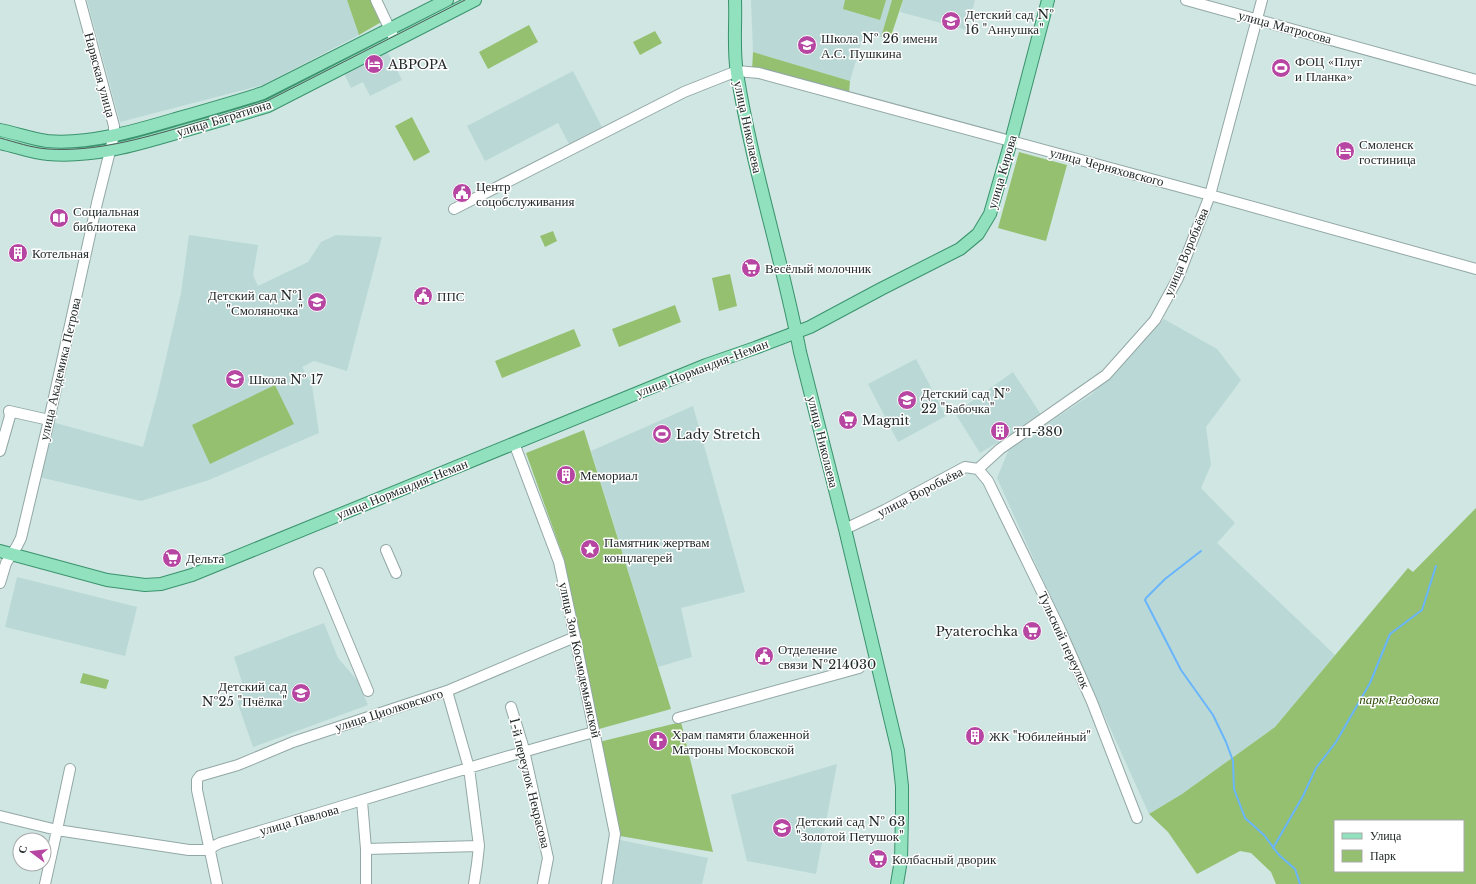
<svg xmlns="http://www.w3.org/2000/svg" width="1476" height="884" font-family="'Libre Baskerville',serif">
  <style>
    .built { fill: #bad9d6 }
    .green { fill: #95c06f; fill-rule: evenodd }
    .lines { fill: none; stroke-linecap: round; stroke-linejoin: round }
    .stream { stroke: #69b5fc; stroke-width: 2 }
    .minor-casing { stroke: #93a8a6; stroke-width: 12 }
    .major-casing { stroke: #3a936d; stroke-width: 14 }
    .minor { stroke: #fff; stroke-width: 10 }
    .major { stroke: #91e0be; stroke-width: 12 }
    .tram { stroke: #4e5958; stroke-width: 1 }
    .labels { text-anchor: middle; dominant-baseline: central; stroke-width: 3; stroke-linejoin: round; paint-order: stroke }
    .poi-label { font-size: 13px; fill: #222a29; stroke: #fff; text-anchor: start }
    .street-label { font-size: 13px; fill: #222a29; stroke: #fff }
    .park-label { font-size: 13px; font-style: italic; fill: #2b4807; stroke: #fff }
  </style>
  <rect width="100%" height="100%" fill="#cfe6e3"/>
  <path class="built" d="M87 0H347L359 35 263 85 120 122Z
    M751 0H892L881 37 864 33 850 81 753 52Z
    M903 0H975L967 30 900 12Z
    M386 49 402 80 370 96 363 82 351 88 343 71Z
    M573 71 602 127 569 144 558 123 485 161 467 126Z
    M189 235 258 245 253 275 258 286 308 262 321 242 336 235 382 237 347 371 314 361 302 367 312 385 319 433 209 480 141 501 39 477 52 422 143 447 158 392 181 293Z
    M1164 319 1217 349 1241 380 1206 427 1211 465 1201 488 1235 523 1217 543 1335 655 1275 727 1182 794 1149 814 997 478 1009 449 1092 394Z
    M916 359 946 416 898 442 868 384Z
    M1013 372 1042 416 980 453 955 413Z
    M693 406 745 592 681 608 692 657 658 667 591 451Z
    M17 577 137 607 125 656 5 627Z
    M324 623 338 658 357 680 368 705 253 747 238 704 242 682 234 657Z
    M837 764 816 874 747 861 731 795Z
    M620 840 708 858 702 884H611Z"/>
  <path class="green" d="M347 0H373L383 21 359 35Z
    M845 0H886L880 20 843 9Z
    M892 0H903L890 39 881 37Z
    M529 25 538 42 488 69 479 52Z
    M655 31 662 43 640 55 633 42Z
    M753 52 850 81 849 93 752 70Z
    M412 117 430 152 414 161 395 126Z
    M1019 152 1067 165 1046 241 998 228Z
    M553 231 557 241 545 247 540 236Z
    M730 274 737 306 719 311 712 278Z
    M675 305 681 322 619 347 612 329Z
    M574 329 581 346 502 378 495 361Z
    M275 385 294 424 210 464 192 425Z
    M584 430 671 709 599 729 564 559 526 453Z
    M1476 508V884H1276L1271 872 1251 853 1240 851 1197 874 1168 832 1149 814 1182 794 1275 727 1408 568 1413 572ZM1335 821H1463V871H1335Z
    M83 673 109 680 106 689 80 683Z
    M681 722 713 852 620 836 599 742Z"/>
  <g class="lines">
    <path class="stream" d="M1201 551 1165 579 1146 598 1145 600 1181 670 1213 715 1226 742 1233 761 1234 789 1245 818 1264 835 1279 855 1295 869 1300 884
      M1273 848 1303 796 1316 768 1336 742 1370 683 1390 634 1422 610 1436 566"/>
    <g class="minor-casing">
      <path id="minor" d="M376 0 393 36
        M1186 0 1476 80
        M454 209 684 92 737 71 759 73 1210 195 1476 269
        M514 443 559 562 575 637 615 834 607 884
        M0 451 10 416 9 411 49 420
        M978 469 988 481 1059 627 1092 702 1137 818
        M845 529 885 510 965 467 978 469 1000 449 1106 375 1155 320 1178 278 1210 195 1262 0
        M386 550 396 573
        M319 573 368 691
        M0 583 6 563 17 546 21 538 49 420 97 203 114 135V126L80 0
        M447 691 469 768 479 846 477 864 474 884
        M511 707 523 746 548 858 543 884
        M678 718 859 668
        M362 801 366 849V884
        M0 816 57 830 189 850H210L214 846 220 843C345 806 469 766 594 732
        M366 849 479 846
        M45 884 57 830 70 769
        M217 884 197 790V780L200 776 238 765 293 742 447 691 575 637"/>
    </g>
    <g class="major-casing">
      <path id="major" d="M735 0C736 23 733 51 737 73 752 167 782 258 800 352L845 529 898 751 902 786V814L901 860 897 884
        M0 130C15 133 32 139 47 141 90 145 138 130 179 118 207 110 235 102 263 93L447 0
        M0 143C15 146 32 153 48 154 94 158 139 144 183 131 211 123 239 115 268 106L475 0
        M0 551 107 580 145 585 161 584 192 575 706 365 755 348 810 327 881 289 960 249 978 234 990 214 1011 141 1048 0"/>
    </g>
    <use href="#minor" class="minor"/>
    <use href="#major" class="major"/>
    <path class="tram" d="M0 138C15 142 32 148 48 149 95 152 140 139 185 126 213 118 240 110 267 101L465 0"/>
  </g>
  <defs>
    <g id="school-disc" transform="scale(1)"><circle r="9.5" fill="#b746a2" stroke="#fff"/><path d="M0-5L7-2L0 1L-7-2ZM-4 1L0 2.5L4 1V4Q0 6-4 4Z" fill="#fff"/></g>
    <g id="hotel-disc" transform="scale(1)"><circle r="9.5" fill="#b746a2" stroke="#fff"/><path d="M-6-4.5h1.5V1H6V5H4.5V3h-9V5H-6ZM-4 0a1.8 1.8 0 1 1 3.6 0ZM.5 0V-2.5h3Q6-2.5 6 0Z" fill="#fff"/></g>
    <g id="stadium-disc" transform="scale(1)"><circle r="9.5" fill="#b746a2" stroke="#fff"/><path d="M0-5a6.5 5 0 1 0 0 10a6.5 5 0 1 0 0-10ZM-3.5-1.8h7v3.6h-7Z" fill="#fff"/></g>
    <g id="civic-disc" transform="scale(1)"><circle r="9.5" fill="#b746a2" stroke="#fff"/><path d="M-.6-6.5H3V-4.5H.6V-3L4-1V1h2V6H-6V1h2V-1L-.6-3ZM-1.2 2.5V6h2.4V2.5Z" fill="#fff"/></g>
    <g id="library-disc" transform="scale(1)"><circle r="9.5" fill="#b746a2" stroke="#fff"/><path d="M-6-4Q-3-5.5-.7-3.5V5Q-3 3-6 4ZM6-4Q3-5.5 .7-3.5V5Q3 3 6 4Z" fill="#fff"/></g>
    <g id="building-disc" transform="scale(1)"><circle r="9.5" fill="#b746a2" stroke="#fff"/><path d="M-4-6H4V6H1V3H-1V6H-4ZM-2.5-4.3h1.7v1.8h-1.7ZM.8-4.3h1.7v1.8H.8ZM-2.5-1h1.7V.8h-1.7ZM.8-1h1.7V.8H.8Z" fill="#fff"/></g>
    <g id="supermarket-disc" transform="scale(1)"><circle r="9.5" fill="#b746a2" stroke="#fff"/><path d="M-6-5.5h2.5l.6 2H6L4.5 2H-2.5L-4.4-4H-6ZM-1.5 3.2a1.3 1.3 0 1 0 .1 0ZM3 3.2a1.3 1.3 0 1 0 .1 0Z" fill="#fff"/></g>
    <g id="sight-disc" transform="scale(1)"><circle r="9.5" fill="#b746a2" stroke="#fff"/><path d="M0-6L1.8-2.2L6-1.7L2.9 1.2L3.7 5.4L0 3.3L-3.7 5.4L-2.9 1.2L-6-1.7L-1.8-2.2Z" fill="#fff"/></g>
    <g id="church-disc" transform="scale(1)"><circle r="9.5" fill="#b746a2" stroke="#fff"/><path d="M-1.2-6h2.4v3.5h3.3v2.4h-3.3V6h-2.4V-.1h-3.3v-2.4h3.3Z" fill="#fff"/></g>
  </defs>
  <g fill-rule="evenodd">
    <use href="#school-disc" x="951" y="21"/>
    <use href="#school-disc" x="807" y="45"/>
    <use href="#hotel-disc" x="374" y="64"/>
    <use href="#stadium-disc" x="1281" y="68"/>
    <use href="#hotel-disc" x="1345" y="151"/>
    <use href="#civic-disc" x="462" y="193"/>
    <use href="#library-disc" x="59" y="218"/>
    <use href="#building-disc" x="18" y="253"/>
    <use href="#supermarket-disc" x="751" y="268"/>
    <use href="#civic-disc" x="423" y="296"/>
    <use href="#school-disc" x="317" y="302"/>
    <use href="#school-disc" x="235" y="379"/>
    <use href="#school-disc" x="907" y="400"/>
    <use href="#supermarket-disc" x="848" y="420"/>
    <use href="#building-disc" x="1000" y="431"/>
    <use href="#stadium-disc" x="662" y="434"/>
    <use href="#building-disc" x="566" y="475"/>
    <use href="#sight-disc" x="590" y="549"/>
    <use href="#supermarket-disc" x="172" y="558"/>
    <use href="#supermarket-disc" x="1032" y="631"/>
    <use href="#civic-disc" x="764" y="656"/>
    <use href="#school-disc" x="301" y="693"/>
    <use href="#building-disc" x="975" y="736"/>
    <use href="#church-disc" x="658" y="741"/>
    <use href="#school-disc" x="782" y="828"/>
    <use href="#supermarket-disc" x="878" y="859"/>
  </g>
  <g class="labels">
    <g class="poi-label">
      <text x="965" y="14">Детский сад №<tspan x="965" dy="15">16 "Аннушка"</tspan></text>
      <text x="821" y="38">Школа № 26 имени<tspan x="821" dy="15">А.С. Пушкина</tspan></text>
      <text x="1295" y="61">ФОЦ «Плуг<tspan x="1295" dy="15">и Планка»</tspan></text>
      <text x="388" y="64">ABPOPA</text>
      <text x="1359" y="144">Смоленск<tspan x="1359" dy="15">гостиница</tspan></text>
      <text x="476" y="186">Центр<tspan x="476" dy="15">соцобслуживания</tspan></text>
      <text x="73" y="211">Социальная<tspan x="73" dy="15">библиотека</tspan></text>
      <text x="32" y="253">Котельная</text>
      <text x="765" y="268">Весёлый молочник</text>
      <text x="303" y="295" text-anchor="end">Детский сад №1<tspan x="303" dy="15">"Смоляночка"</tspan></text>
      <text x="437" y="296">ППС</text>
      <text x="249" y="379">Школа № 17</text>
      <text x="921" y="393">Детский сад №<tspan x="921" dy="15">22 "Бабочка"</tspan></text>
      <text x="862" y="420">Magnit</text>
      <text x="1014" y="431">ТП-380</text>
      <text x="676" y="434">Lady Stretch</text>
      <text x="580" y="475">Мемориал</text>
      <text x="604" y="542">Памятник жертвам<tspan x="604" dy="15">концлагерей</tspan></text>
      <text x="186" y="558">Дельта</text>
      <text x="1018" y="631" text-anchor="end">Pyaterochka</text>
      <text x="778" y="649">Отделение<tspan x="778" dy="15">связи №214030</tspan></text>
      <text x="287" y="686" text-anchor="end">Детский сад<tspan x="287" dy="15">№25 "Пчёлка"</tspan></text>
      <text x="672" y="734">Храм памяти блаженной<tspan x="672" dy="15">Матроны Московской</tspan></text>
      <text x="989" y="736">ЖК "Юбилейный"</text>
      <text x="796" y="821">Детский сад № 63<tspan x="796" dy="15">"Золотой Петушок"</tspan></text>
      <text x="892" y="859">Колбасный дворик</text>
    </g>
    <g class="street-label">
      <text transform="translate(1285 27) rotate(15)">улица Матросова</text>
      <text transform="translate(100 75) rotate(75)">Нарвская улица</text>
      <text transform="translate(224 118) rotate(-17)">улица Багратиона</text>
      <text transform="translate(748 127) rotate(78)">улица Николаева</text>
      <text transform="translate(1107 167) rotate(15)">улица Черняховского</text>
      <text transform="translate(1002 172) rotate(-74)">улица Кирова</text>
      <text transform="translate(1186 252) rotate(-67)">улица Воробьёва</text>
      <text transform="translate(702 368) rotate(-21)">улица Нормандия-Неман</text>
      <text transform="translate(60 369) rotate(-77)">улица Академика Петрова</text>
      <text transform="translate(823 442) rotate(76)">улица Николаева</text>
      <text transform="translate(402 489) rotate(-22)">улица Нормандия-Неман</text>
      <text transform="translate(920 492) rotate(-27)">улица Воробьёва</text>
      <text transform="translate(1064 640) rotate(65)">Тульский переулок</text>
      <text transform="translate(580 660) rotate(78)">улица Зои Космодемьянской</text>
      <text transform="translate(389 710) rotate(-18)">улица Циолковского</text>
      <text transform="translate(530 783) rotate(76)">1-й переулок Некрасова</text>
      <text transform="translate(299 820) rotate(-16)">улица Павлова</text>
    </g>
    <g class="park-label">
      <text x="1399" y="699">парк Реадовка</text>
    </g>
  </g>
  <rect x="1334" y="820" width="130" height="52" fill="#ffffff" stroke="#a7aaa9"/>
  <rect x="1342" y="833" width="20" height="6" fill="#91e0be" stroke="#a7aaa9"/>
  <text x="1370" y="840" font-size="12" fill="#222a29">Улица</text>
  <rect x="1342" y="850" width="20" height="12" fill="#95c06f" stroke="#a7aaa9"/>
  <text x="1370" y="860" font-size="12" fill="#222a29">Парк</text>
  <g transform="translate(32 852) rotate(285)"><circle r="19" fill="#ffffff" stroke="#a7aaa9"/>
  <path d="M0-3L7 15L0 10L-7 15Z" fill="#b746a2"/>
  <text y="-6" font-size="11" font-weight="bold" text-anchor="middle" fill="#222a29">С</text>
  </g>
</svg>
